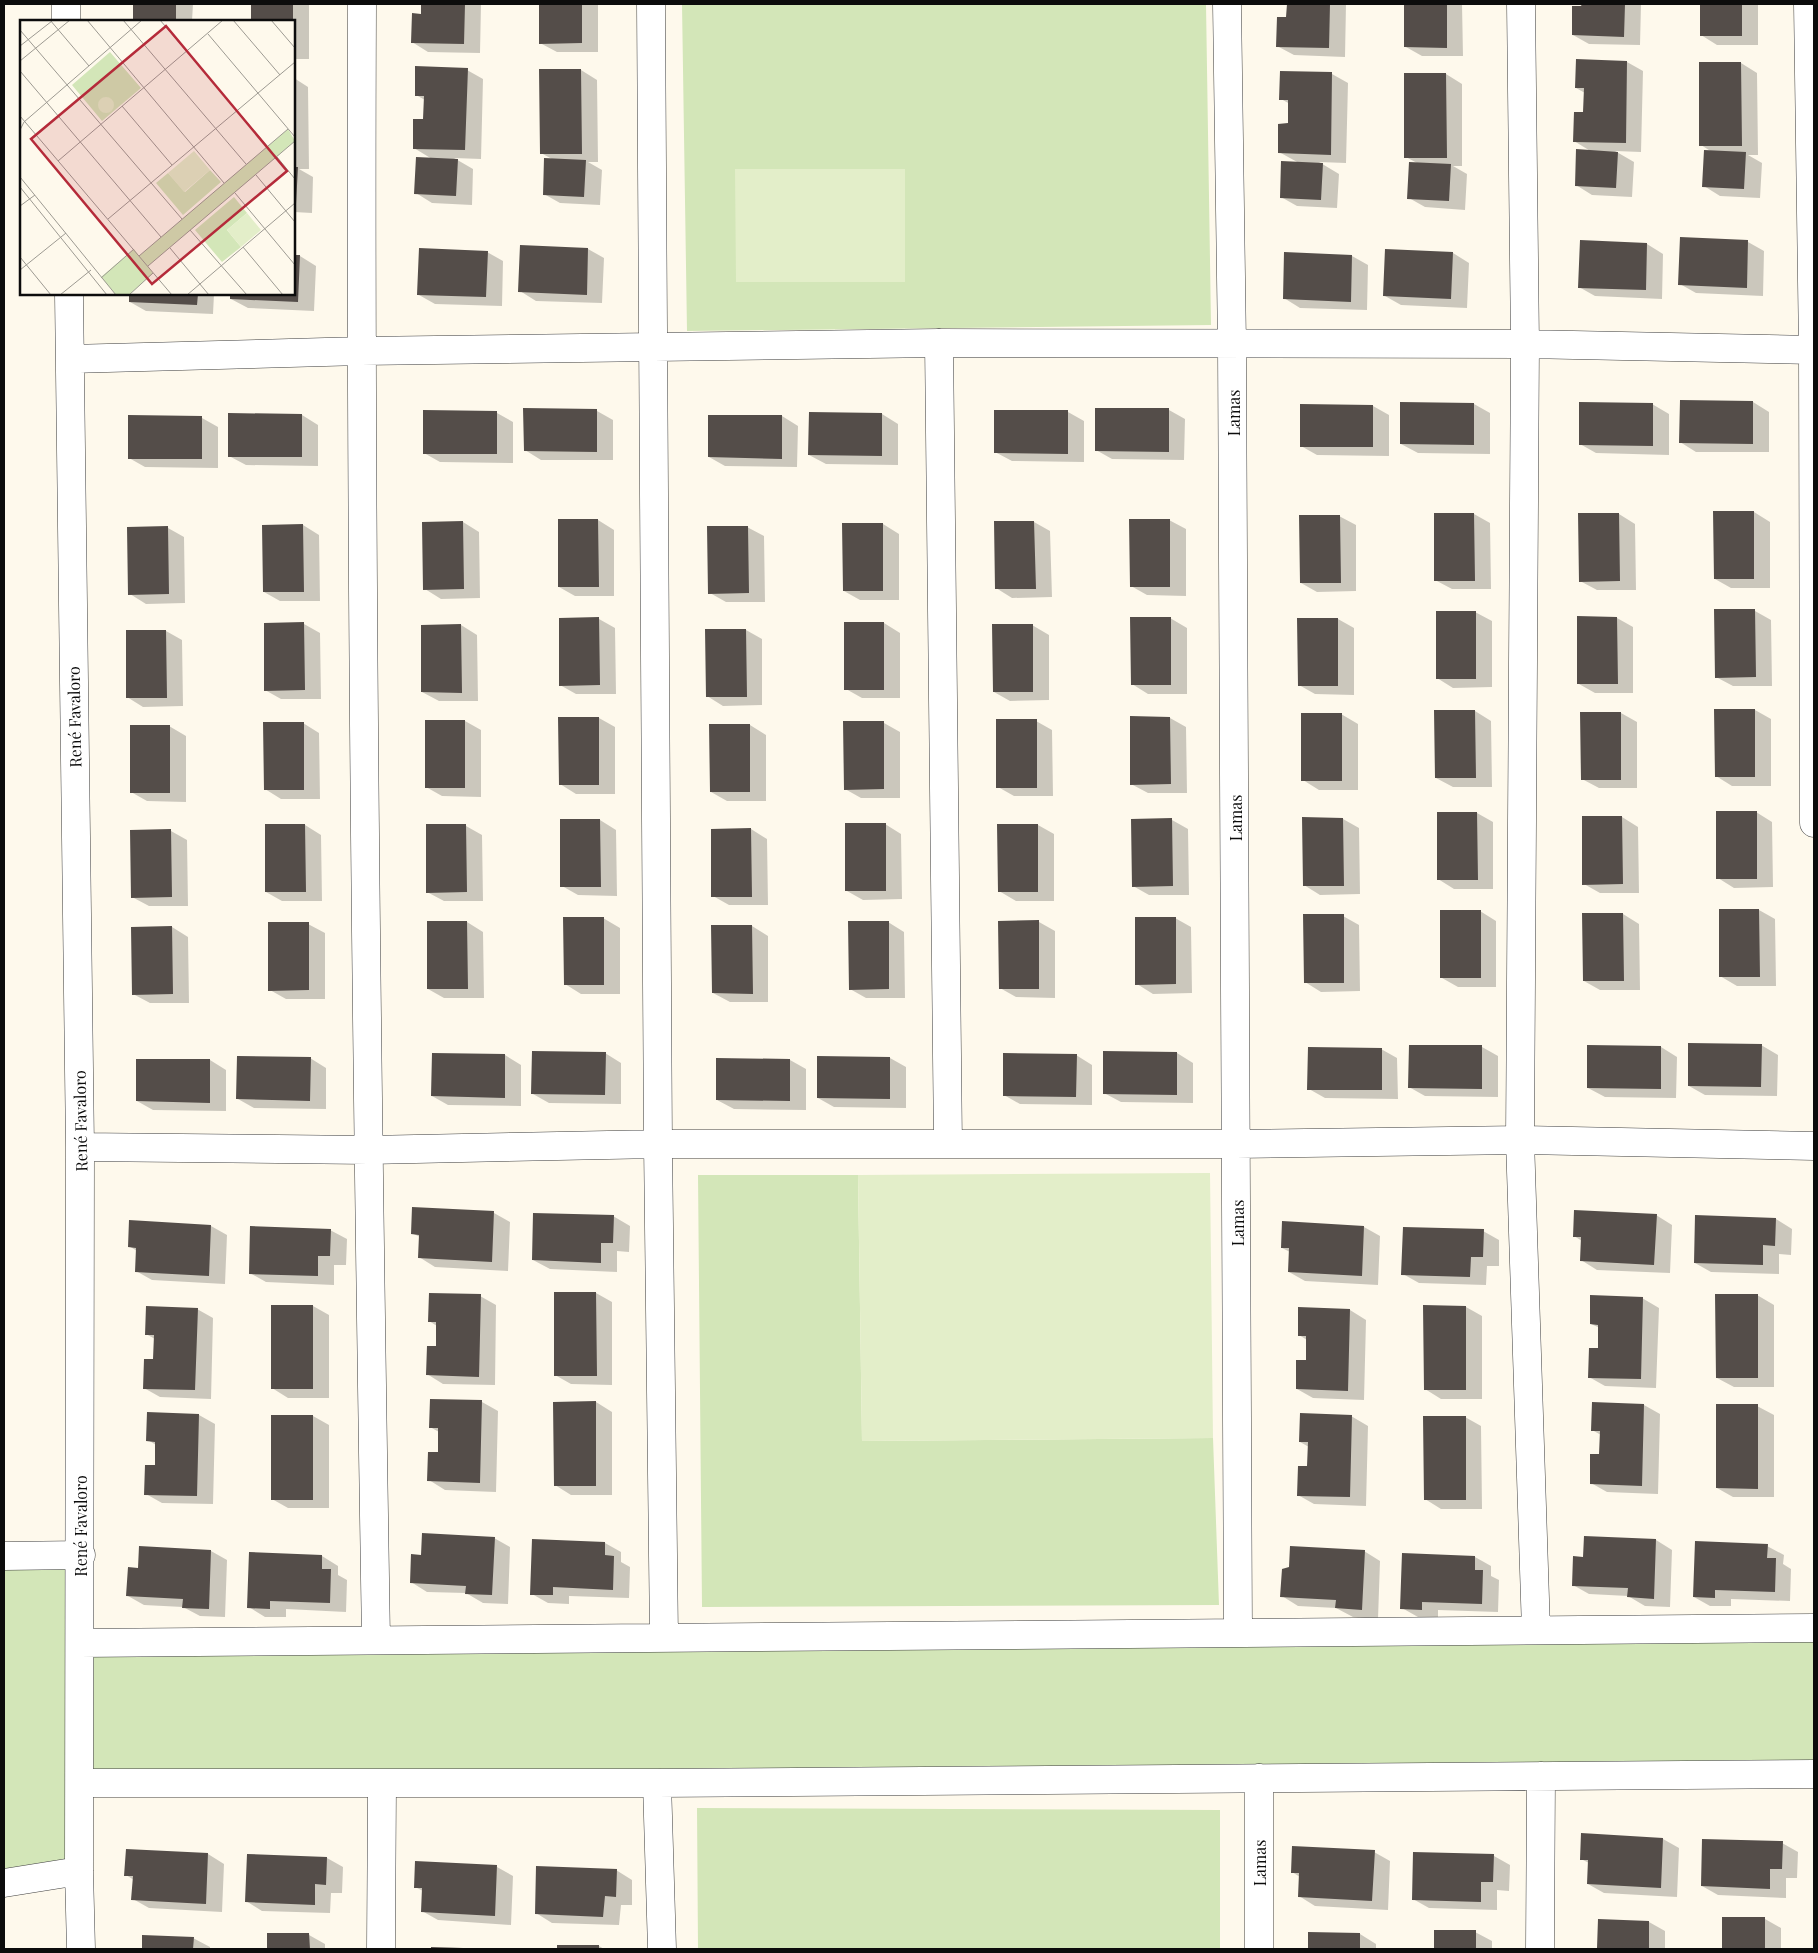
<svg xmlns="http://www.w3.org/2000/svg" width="1818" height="1953" font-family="'Playfair Display',serif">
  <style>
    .green { fill: #d3e6b8 }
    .pitch { fill: #e3eec9 }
    .shadow { fill: #0003 }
    .building { fill: #544d49 }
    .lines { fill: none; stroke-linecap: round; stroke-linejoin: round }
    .minor-casing { stroke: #3f3f3f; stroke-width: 29 }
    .minor { stroke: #fff; stroke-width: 28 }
    .labels { text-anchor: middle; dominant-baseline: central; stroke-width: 5; stroke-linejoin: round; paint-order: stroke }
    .street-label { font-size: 16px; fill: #0c0c0c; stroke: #fff }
    .inset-road { fill: none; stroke: #9d9a92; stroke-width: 1 }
    .view { fill: #b52b3a; fill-opacity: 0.15; stroke: #b52b3a; stroke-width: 2.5 }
    .inset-edge { fill: none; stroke: #0c0c0c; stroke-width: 2.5 }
  </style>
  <rect width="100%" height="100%" fill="#fef9ec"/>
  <path class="green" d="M682 4H1206L1211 325 687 331Z
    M698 1175H858L862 1441 1213 1438 1219 1605 702 1607Z
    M81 1555 80 1643 1814 1628V1774L81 1783 79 1871 4 1883V1556Z
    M697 1808 1220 1810V1949H698Z"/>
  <path class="pitch" d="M735 169H905V282H736Z
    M1210 1173 1213 1438 862 1441 858 1175Z"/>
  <path class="shadow" d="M134 4H193L192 21H134Z
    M252 4H309V59H294V21H252Z
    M423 4H481L480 53 428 52 412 42 422 15Z
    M540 4H598V52H557L540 43Z
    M1288 4H1346L1345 57 1294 55 1277 46 1288 19Z
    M1406 4H1462L1463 56H1422L1406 47Z
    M1583 4H1641L1640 45 1589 44 1573 35Z
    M1701 4H1758V45H1717L1701 35Z
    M1577 61 1627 62 1643 71 1641 152 1615 151 1634 162 1632 197 1592 195 1576 185 1592 152 1574 141 1584 114 1585 93 1576 88Z
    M1700 63H1741L1757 73 1758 155H1748L1762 163 1760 198 1720 196 1704 186 1712 152 1701 145Z
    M467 70 483 79 481 159 454 158 473 169 472 205 432 203 416 193 432 159 414 148 424 121 425 100 416 95Z
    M581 70 597 80 598 162H588L602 170 600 205 560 203 544 194 552 159 541 153Z
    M1332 74 1348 83 1346 163 1319 162 1339 174 1337 208 1297 206 1281 197 1299 163 1279 152 1289 125 1290 104 1281 99Z
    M1446 74 1462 84V166H1453L1467 174 1465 210 1425 207 1409 198 1417 163 1406 157Z
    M294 78 308 87 309 169H299L313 177 312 213 294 212Z
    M1581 242 1647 244 1663 254 1662 299 1595 296 1579 287Z
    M1748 242 1764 251 1763 296 1696 293 1680 284Z
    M588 249 604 258 602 303 536 301 520 291Z
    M487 252 503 261 502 306 435 304 419 295Z
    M1285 253 1352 256 1368 265 1367 310 1300 308 1284 298Z
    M1453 253 1469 263 1467 308 1401 305 1385 296Z
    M294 256H300L316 266 314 311 248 308 231 299V294H294Z
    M130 294H214L213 314 146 311 130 302Z
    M1753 402 1769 412V452H1696L1680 442Z
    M1474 404 1490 413V454L1418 453 1401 444Z
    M1652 404 1669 414V455L1596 453 1580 444Z
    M1301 405 1373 406 1389 415V456L1317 455 1301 446Z
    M525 409 597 411 613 420V460H541L525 450Z
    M1169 410 1185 419 1184 460 1112 459 1096 450Z
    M996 411 1068 412 1084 421V462L1012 461 995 452Z
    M497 413 513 422V463L440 462 424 453Z
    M882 414 898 424V465L826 464 809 455Z
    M302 415 318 425V466L246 465 229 456Z
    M782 416 798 426 797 467 725 466 709 457Z
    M202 418 218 427V468L145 467 129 458Z
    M1754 512 1770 522V588H1731L1715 579Z
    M1435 514H1474L1490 523 1491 589H1452L1435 580Z
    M1619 514 1635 524 1636 590H1597L1580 581Z
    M1339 516 1356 525V591L1317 592 1301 583Z
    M598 520 614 530V596H575L559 587Z
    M1169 520 1186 529V596L1147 595 1131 586Z
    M463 522 479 532 480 598 441 599 425 589Z
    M1034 522 1050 531 1052 597 1012 598 996 588Z
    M883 524 899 534V600H860L844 591Z
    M303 525 319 535 320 601H280L264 592Z
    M747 527 764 536 765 602H726L710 593Z
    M168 528 184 537 185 603 146 604 130 594Z
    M1716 611H1755L1771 620 1772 686H1733L1716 677Z
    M1475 612 1492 621V687L1453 688 1437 678Z
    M1170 618 1187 628V694H1148L1132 684Z
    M1617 618 1633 627V693H1595L1579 684Z
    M599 619 615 628 616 694H576L560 685Z
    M1338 619 1354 628V695L1315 694 1299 685Z
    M884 623 900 633V698H862L846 689Z
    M304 624 320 633 321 699H281L265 690Z
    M461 625 477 635 478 701H439L422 692V626Z
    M1032 625 1049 635V700L1010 701 994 692Z
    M746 630 762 639V705L723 706 707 696Z
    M166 631 182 640 183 706 143 707 127 697Z
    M1755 710 1771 719V786H1732L1716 776Z
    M1436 711H1475L1491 721 1492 787H1453L1436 778Z
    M1582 713H1621L1637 722V788H1599L1582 779Z
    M1341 714 1358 724V790H1319L1303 780Z
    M1131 717 1170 718 1186 727 1187 793H1148L1131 784Z
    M599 718 615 727V794H576L560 784Z
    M465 721 481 730V797L442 796 426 787Z
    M1036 721 1052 730 1053 796H1014L998 787Z
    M303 723 319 733 320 799H281L265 789Z
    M884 723 900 732V798H861L845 789Z
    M750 725 766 735V801H727L711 792Z
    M169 726 186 736V802L147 801 131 792Z
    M1756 812 1772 822 1773 887 1734 888 1718 878Z
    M1477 813 1493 822V889H1454L1438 879Z
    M1622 817 1638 827 1639 893H1600L1584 884Z
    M1343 819 1359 828 1360 894 1320 895 1304 885Z
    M600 820 616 830 617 896 578 895 562 886Z
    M1172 820 1188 829 1189 895H1149L1133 886Z
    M885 824 901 834 902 899 863 900 847 891Z
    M305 825 321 835 322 901H282L266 892Z
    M427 825 466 826 482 835 483 901H444L427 892Z
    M1038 825 1054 834V901H1016L999 891Z
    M751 829 767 839 768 905H729L713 896 712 830Z
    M132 831H171L187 840 188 906H149L132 897Z
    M1721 910H1759L1775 919 1776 986H1737L1720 976Z
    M1480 911 1496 921V987H1458L1442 978Z
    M1623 914 1639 924 1640 990H1600L1584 981Z
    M1343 916 1359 925 1360 991 1321 992 1305 982Z
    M603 918 620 928V994H581L565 984Z
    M1175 918 1191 927 1192 993 1153 994 1137 984Z
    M467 922 483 932 484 998H444L428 989Z
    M888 922 904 932 905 998H866L850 989Z
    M1039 922 1055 931V998L1016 997 1000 988Z
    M308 924 325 933V999H286L270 990Z
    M752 926 768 936V1002H730L713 993Z
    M172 927 188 937 189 1003H150L133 994Z
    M1761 1045 1778 1055 1777 1096 1705 1095 1689 1086Z
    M1482 1047 1498 1056V1097L1425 1096 1409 1087Z
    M1661 1047 1677 1057 1676 1098 1605 1097 1588 1088Z
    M1381 1049 1397 1058 1398 1099 1325 1098 1309 1089Z
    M605 1053 621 1063V1104L549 1103 533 1094Z
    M1177 1053 1193 1063V1103L1121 1102 1104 1093Z
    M505 1055 521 1065V1106L448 1105 432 1096Z
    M1076 1055 1092 1065V1105L1020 1104 1004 1095Z
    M818 1057 890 1058 906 1067V1108L834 1107 818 1098Z
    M310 1058 326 1068V1109L254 1108 238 1099Z
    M210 1060 226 1070V1111L153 1110 137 1101Z
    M790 1060 806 1069V1110L734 1109 717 1100Z
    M413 1209 494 1213 510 1222 508 1271 435 1267 419 1257 420 1237 412 1233Z
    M1656 1215 1672 1225 1670 1273 1597 1270 1581 1260 1582 1241 1574 1236Z
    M613 1216 630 1226 629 1252 617 1251V1272L550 1269 533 1260Z
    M1776 1219 1792 1229 1791 1255 1779 1254V1274L1711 1272 1695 1263Z
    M131 1222 211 1226 227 1235 225 1284 152 1280 136 1271 137 1251 129 1246Z
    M1364 1227 1380 1236 1378 1285 1305 1281 1289 1272 1290 1252 1282 1248Z
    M330 1230 347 1239 346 1265H334V1285L266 1282 250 1273Z
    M1483 1231 1499 1240V1266H1487L1486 1285 1419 1283 1403 1274Z
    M596 1293 612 1302V1385L571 1384 555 1375Z
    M1757 1295 1774 1305V1387H1734L1717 1378Z
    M480 1296 496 1305 495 1385 443 1384 427 1374 437 1347V1326L429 1321Z
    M1642 1298 1659 1308 1656 1388 1605 1386 1589 1377 1599 1350 1600 1328 1591 1324Z
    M313 1306 329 1315V1398H288L272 1388Z
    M1466 1307 1482 1316V1399H1441L1425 1389Z
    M197 1309 213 1318 211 1399 160 1397 144 1388 154 1361 155 1339 146 1334Z
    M1350 1310 1366 1320 1364 1400 1313 1398 1297 1389 1307 1361V1340L1299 1335Z
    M482 1402 498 1411 496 1492 445 1490 429 1480 439 1453V1432L430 1427Z
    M596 1402 612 1412V1495H571L555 1485Z
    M1644 1405 1660 1414 1658 1494 1607 1492 1591 1483 1601 1455V1435L1592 1430Z
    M1757 1406 1774 1415V1497H1733L1717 1488Z
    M199 1415 215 1424 213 1504 162 1503 146 1494 156 1467V1445L148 1440Z
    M313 1416 329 1425V1508H288L272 1499Z
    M1351 1416 1368 1426 1366 1506 1314 1504 1298 1495 1308 1467 1309 1447 1300 1442Z
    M1465 1417 1481 1426 1482 1509H1441L1425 1499Z
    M1585 1537 1656 1540 1672 1550 1670 1607 1645 1606 1628 1596 1589 1594 1573 1585 1584 1559Z
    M494 1538 510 1547 508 1604 483 1603 466 1593 427 1592 411 1582 422 1556Z
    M534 1540 605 1543 621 1552V1562L630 1567 629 1598 569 1596V1604L548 1603 532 1594Z
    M1767 1546 1784 1555 1783 1564 1791 1569 1790 1601 1731 1599V1606H1710L1694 1597Z
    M211 1551 227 1560 225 1617 200 1616 183 1607 144 1605 128 1596 140 1569Z
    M1364 1551 1380 1561 1378 1619 1353 1617 1336 1608 1298 1606 1282 1596Z
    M251 1553 322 1556 338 1566V1575L347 1580 346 1612 286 1609V1617H265L249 1607Z
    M1403 1555 1475 1557 1491 1566V1576L1499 1580 1498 1612 1438 1610V1618L1418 1617 1402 1608Z
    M1663 1839 1679 1848 1677 1897 1604 1893 1588 1884 1589 1863 1581 1859Z
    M1782 1843 1798 1852 1797 1878H1786V1898L1718 1895 1702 1886Z
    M1374 1852 1390 1861 1388 1910 1315 1906 1299 1896 1300 1877 1292 1872Z
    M208 1854 224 1864 222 1912 149 1908 133 1899 134 1880 126 1875Z
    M1494 1856 1510 1865 1509 1891 1497 1890V1910L1429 1908 1413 1899Z
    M327 1858 343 1867 342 1893H331L330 1913 262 1911 246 1901Z
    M497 1867 513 1876 511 1925 438 1920 422 1911 423 1891 415 1887Z
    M616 1870 632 1880V1905H621L619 1925 552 1923 536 1913Z
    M1723 1919H1765L1781 1928V1949H1724Z
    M1599 1920 1649 1922 1665 1931V1949H1602L1598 1947Z
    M1435 1932H1475L1492 1941V1949H1435Z
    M1309 1933 1360 1934 1376 1944V1949H1309Z
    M269 1934 309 1935 325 1944V1949H269Z
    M143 1936 193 1938 210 1947V1949H143Z
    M558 1946H599L604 1949H558Z"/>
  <path class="building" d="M133 4H176V21H133Z
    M251 4H293V21H251Z
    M421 4H465L464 44 411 43 412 13 421 14Z
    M539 4H582V43L539 44Z
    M1287 4H1330L1329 48 1276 47 1277 17H1286Z
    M1404 4H1447V48L1404 47Z
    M1582 4H1625L1624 37 1572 35V6H1581Z
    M1700 4H1742V36H1700Z
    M1576 59 1627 61 1626 143 1573 142 1574 112H1583L1584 88H1575Z
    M1699 62H1741L1742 146H1699Z
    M415 66 468 68 465 150 413 149V119H423L424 96H415Z
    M539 69H581L582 154H540Z
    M1280 71 1332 72 1331 155 1278 153V124L1288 123V100H1279Z
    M1404 73H1446L1447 158H1404Z
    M1576 149 1618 152 1616 188 1575 186Z
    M1704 150 1746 152 1744 189 1702 187Z
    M416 157 458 159 456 196 414 194Z
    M544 158 586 160 584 197 543 195Z
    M1281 161 1323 163 1321 200 1280 198Z
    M1409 162 1451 164 1449 201 1407 199Z
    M294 167H298L296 204H294Z
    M1680 237 1748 240 1747 288 1678 285Z
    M1580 240 1647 243 1646 290 1578 288Z
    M520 245 588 248 587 295 518 292Z
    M419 248 488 251 486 297 417 295Z
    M1385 249 1453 252 1451 299 1383 296Z
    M1284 252 1352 255 1351 302 1283 299Z
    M294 255H300L298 302 230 299V294H294Z
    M129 294H198L197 305 129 302Z
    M1680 400 1753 401V444L1679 443Z
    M1400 402 1474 403V445L1400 444Z
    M1579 402 1653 403V446L1579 445Z
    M1300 404 1373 405V447H1300Z
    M523 408 597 409V452L524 451Z
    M1095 408H1169V452L1095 451Z
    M423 410 497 411V454H423Z
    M994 410H1068V454L994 453Z
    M809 412 882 413V456L808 455Z
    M228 413 302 414V457H228Z
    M128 415 202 416V459H128Z
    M708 415H782V459L708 457Z
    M1713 511H1754V579H1714Z
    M1434 513H1474L1475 581H1434Z
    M1578 513H1619L1620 581 1579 582Z
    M1299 515H1340L1341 583H1300Z
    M558 519H598L599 587H558Z
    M1129 519H1170V587H1130Z
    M463 521 464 589 423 590 422 522Z
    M994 521H1034L1036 589H995Z
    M842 523H883V591H843Z
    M303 524 304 592H263L262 525Z
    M168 526 169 594 128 595 127 527Z
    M707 526H748L749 593 708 594Z
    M1714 609H1755L1756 677 1715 678Z
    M1436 611H1476V679H1436Z
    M1577 616 1617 617 1618 684H1577Z
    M599 617 600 685 559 686V618Z
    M1130 617H1171V685H1131Z
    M1297 618H1338V686H1298Z
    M304 622 305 690 264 691V623Z
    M844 622H884V690H844Z
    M461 624 462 693 421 692V625Z
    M992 624H1033V692H993Z
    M705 629H746L747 697H706Z
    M126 630H166L167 698H126Z
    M1714 709H1755V777H1715Z
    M1434 710H1475L1476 778H1435Z
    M1580 712H1621V780H1581Z
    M1301 713H1342V781H1301Z
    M1130 716 1170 717 1171 784 1130 785Z
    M558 717H599V785H559Z
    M996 719H1037V788H996Z
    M425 720H465V788H425Z
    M843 721H884V789L844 790Z
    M263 722H304V790H264Z
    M709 724H750V792H710Z
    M130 725H170V793H130Z
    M1716 811H1757V879H1716Z
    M1437 812H1477L1478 880H1437Z
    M1582 816H1622L1623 884 1582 885Z
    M1302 817 1343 818 1344 886H1303Z
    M1172 818 1173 886 1132 887 1131 819Z
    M560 819H600L601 887H560Z
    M845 823H886V891H845Z
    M265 824H305L306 892H265Z
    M426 824H466L467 892 426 893Z
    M997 824H1038V892H998Z
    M751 828 752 897H711V829Z
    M171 829 172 897 131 898 130 830Z
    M1719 909H1759L1760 977H1719Z
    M1440 910H1481V978H1440Z
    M1582 913H1623L1624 981H1583Z
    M1303 914H1344V983H1304Z
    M563 917H604V985H564Z
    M1135 917H1176V984L1135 985Z
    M1039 920V989H999L998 921Z
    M427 921H467L468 989H427Z
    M848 921H889V989L849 990Z
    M268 922H309V990L268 991Z
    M711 925H752L753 994 712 993Z
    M172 926 173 994 132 995 131 927Z
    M1688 1043 1762 1044 1761 1087 1688 1086Z
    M1409 1045H1482V1089L1408 1088Z
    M1587 1045 1661 1046V1089L1587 1088Z
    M1308 1047 1382 1048V1090H1307Z
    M532 1051 606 1052 605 1095 531 1094Z
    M1103 1051 1177 1052V1095L1103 1094Z
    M432 1053 505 1054V1098L431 1096Z
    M1003 1053 1077 1054 1076 1097 1003 1096Z
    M237 1056 311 1057 310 1101 236 1099Z
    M817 1056 890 1057V1099L817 1098Z
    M716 1058 790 1059V1101L716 1100Z
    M136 1059H210V1103L136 1101Z
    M412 1207 494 1211 492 1262 418 1258 419 1235 411 1234Z
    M1574 1210 1657 1214 1654 1265 1580 1261 1581 1237H1573Z
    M533 1213 614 1215 613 1243H601V1263L532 1260Z
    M1695 1215 1776 1218 1775 1246 1763 1245V1265L1694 1263Z
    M129 1220 211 1225 209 1276 135 1272 136 1248 128 1247Z
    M1282 1221 1364 1226 1362 1276 1288 1272 1289 1248H1281Z
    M250 1226 331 1229 330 1256H318V1276L249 1274Z
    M1403 1227 1484 1229 1483 1257H1471L1470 1277 1401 1275Z
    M554 1292H596L597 1376H554Z
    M429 1293 481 1294 479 1377 426 1375 427 1346H436V1322H428Z
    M1715 1294H1758V1378H1716Z
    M1590 1295 1643 1297 1641 1379 1588 1378 1589 1348H1598V1325L1590 1324Z
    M271 1305H313V1389H271Z
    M1423 1305 1466 1306V1390H1424Z
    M146 1306 198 1308 195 1390 143 1389 144 1359H153L154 1335H145Z
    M1298 1307 1350 1309 1348 1391 1296 1389V1360H1306V1336H1298Z
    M430 1399 482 1400 480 1483 427 1481 428 1452H438V1428H429Z
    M596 1401V1486H554L553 1402Z
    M1592 1402 1644 1404 1642 1486 1590 1484V1454H1599L1600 1431H1591Z
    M1716 1404H1758V1489L1716 1488Z
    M147 1412 199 1414 197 1496 144 1495 145 1465H155V1442L146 1441Z
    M1300 1413 1352 1415 1350 1497 1297 1496 1298 1466H1307L1308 1442H1299Z
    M271 1415H313V1500H271Z
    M1423 1416H1466V1500H1424Z
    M422 1533 495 1537 492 1595 465 1594 466 1586 410 1583 411 1554 421 1555Z
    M1584 1536 1656 1539 1654 1599 1627 1597 1628 1588 1572 1586 1573 1556 1583 1557Z
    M532 1539 605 1542V1555L614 1556 613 1590 553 1587V1595H530Z
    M1695 1541 1768 1544 1767 1558H1776L1775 1592 1715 1590V1598L1693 1597Z
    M139 1546 211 1550 209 1609 182 1608 183 1599 126 1596 128 1567 138 1568Z
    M1290 1546 1365 1550 1362 1610 1335 1608 1336 1600 1280 1597 1282 1569 1289 1567Z
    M249 1552 322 1555V1569H331L330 1603 270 1601V1609L247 1608Z
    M1402 1553 1475 1556V1570H1483L1482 1604 1422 1602V1610L1400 1609Z
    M1581 1833 1663 1838 1661 1888 1587 1884 1588 1860H1580Z
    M1702 1839 1783 1841 1782 1869H1770V1889L1701 1886Z
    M1292 1846 1375 1850 1372 1901 1298 1897 1299 1873H1291Z
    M126 1849 208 1853 206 1904 131 1900 133 1876H124Z
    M1413 1852 1494 1854 1493 1882H1481V1902L1412 1900Z
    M247 1854 327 1857 326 1885 315 1884V1905L245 1902Z
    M415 1861 497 1865 495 1916 421 1912 422 1888H414Z
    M536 1866 617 1869 616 1897 605 1896 603 1917 535 1914Z
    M1722 1917H1765V1949H1722Z
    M1598 1919 1649 1921V1949L1597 1948Z
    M1434 1930H1476V1949H1434Z
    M1308 1932 1360 1933V1949H1308Z
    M267 1933H309L310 1949H267Z
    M142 1935 194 1937 193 1949H142Z
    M557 1945H599V1949H557Z
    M431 1947 463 1948V1949H431Z"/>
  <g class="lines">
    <g class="minor-casing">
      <path id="minor" d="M66 4V21
        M362 4C360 549 367 1094 376 1639
        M651 4 658 1144 664 1637
        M1227 4 1232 345 1238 1633
        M1521 4 1525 344 1520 1140 1536 1630
        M1808 4 1813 350 1814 823
        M69 294 80 1147 79 1871 81 1949
        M939 343 948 1144
        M70 359 361 351 939 343 1525 344 1814 350
        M80 1147 368 1150 658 1144H1236L1520 1140 1814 1146
        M4 1556 81 1555
        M80 1643 1814 1628
        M81 1783H657L1814 1774
        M657 1783 662 1949
        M4 1883 79 1871
        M381 1949 382 1784
        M1259 1949V1778
        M1540 1949 1541 1776"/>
    </g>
    <use href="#minor" class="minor"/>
  </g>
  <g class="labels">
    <g class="street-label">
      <text transform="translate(1233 413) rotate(-90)">Lamas</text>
      <text transform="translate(74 717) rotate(-91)">René Favaloro</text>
      <text transform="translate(1235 818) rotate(-90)">Lamas</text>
      <text transform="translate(80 1121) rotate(-91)">René Favaloro</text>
      <text transform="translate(1237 1223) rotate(-90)">Lamas</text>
      <text transform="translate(80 1526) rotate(-90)">René Favaloro</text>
      <text transform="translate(1259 1863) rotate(-90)">Lamas</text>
    </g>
  </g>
  <g transform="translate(20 20)">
    <rect width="275" height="275" fill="#fef9ec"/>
    <path d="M90 32 121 68 82 101 52 65ZM268 109 275 121 128 246 133 253 109 275H96L81 257 114 229 119 236ZM190 150 201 162 163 195 136 163 148 153 165 172ZM214 177 227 193 207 210 221 227 202 242 175 210Z" fill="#d3e6b8"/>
    <path d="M78 85a8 8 0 1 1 16 0a8 8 0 1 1-16 0ZM174 131 190 150 164 172 148 153ZM227 193 241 210 221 227 207 210Z" fill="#e3eec9"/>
    <path class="inset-road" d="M30 0 69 46M67 0 204 163M103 0 226 144M140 0 247 126M213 0 260 55M251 0 275 28M0 10 162 199M188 14 275 117M0 26 32 1M0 41 50 0M0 51 141 217M102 86 152 145M0 96 152 275M0 110 4 102 122 0M257 137 275 159M38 141 203 0M236 155 275 202M0 157 96 275M0 167 87 275M215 173 275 245M0 186 15 175M88 199 275 42M170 210 227 275M223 227 263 275M150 228 189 275M119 236 268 109M0 237 31 275M128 246 275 121M0 250 46 213M81 258 114 229M40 275 71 250M109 275 133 253M167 275 275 183"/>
    <path class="view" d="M146 6 267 151 132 264 11 119Z"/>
    <rect width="275" height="275" class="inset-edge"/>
  </g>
  <rect width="1818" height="1953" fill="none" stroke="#0c0c0c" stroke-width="10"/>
</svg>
